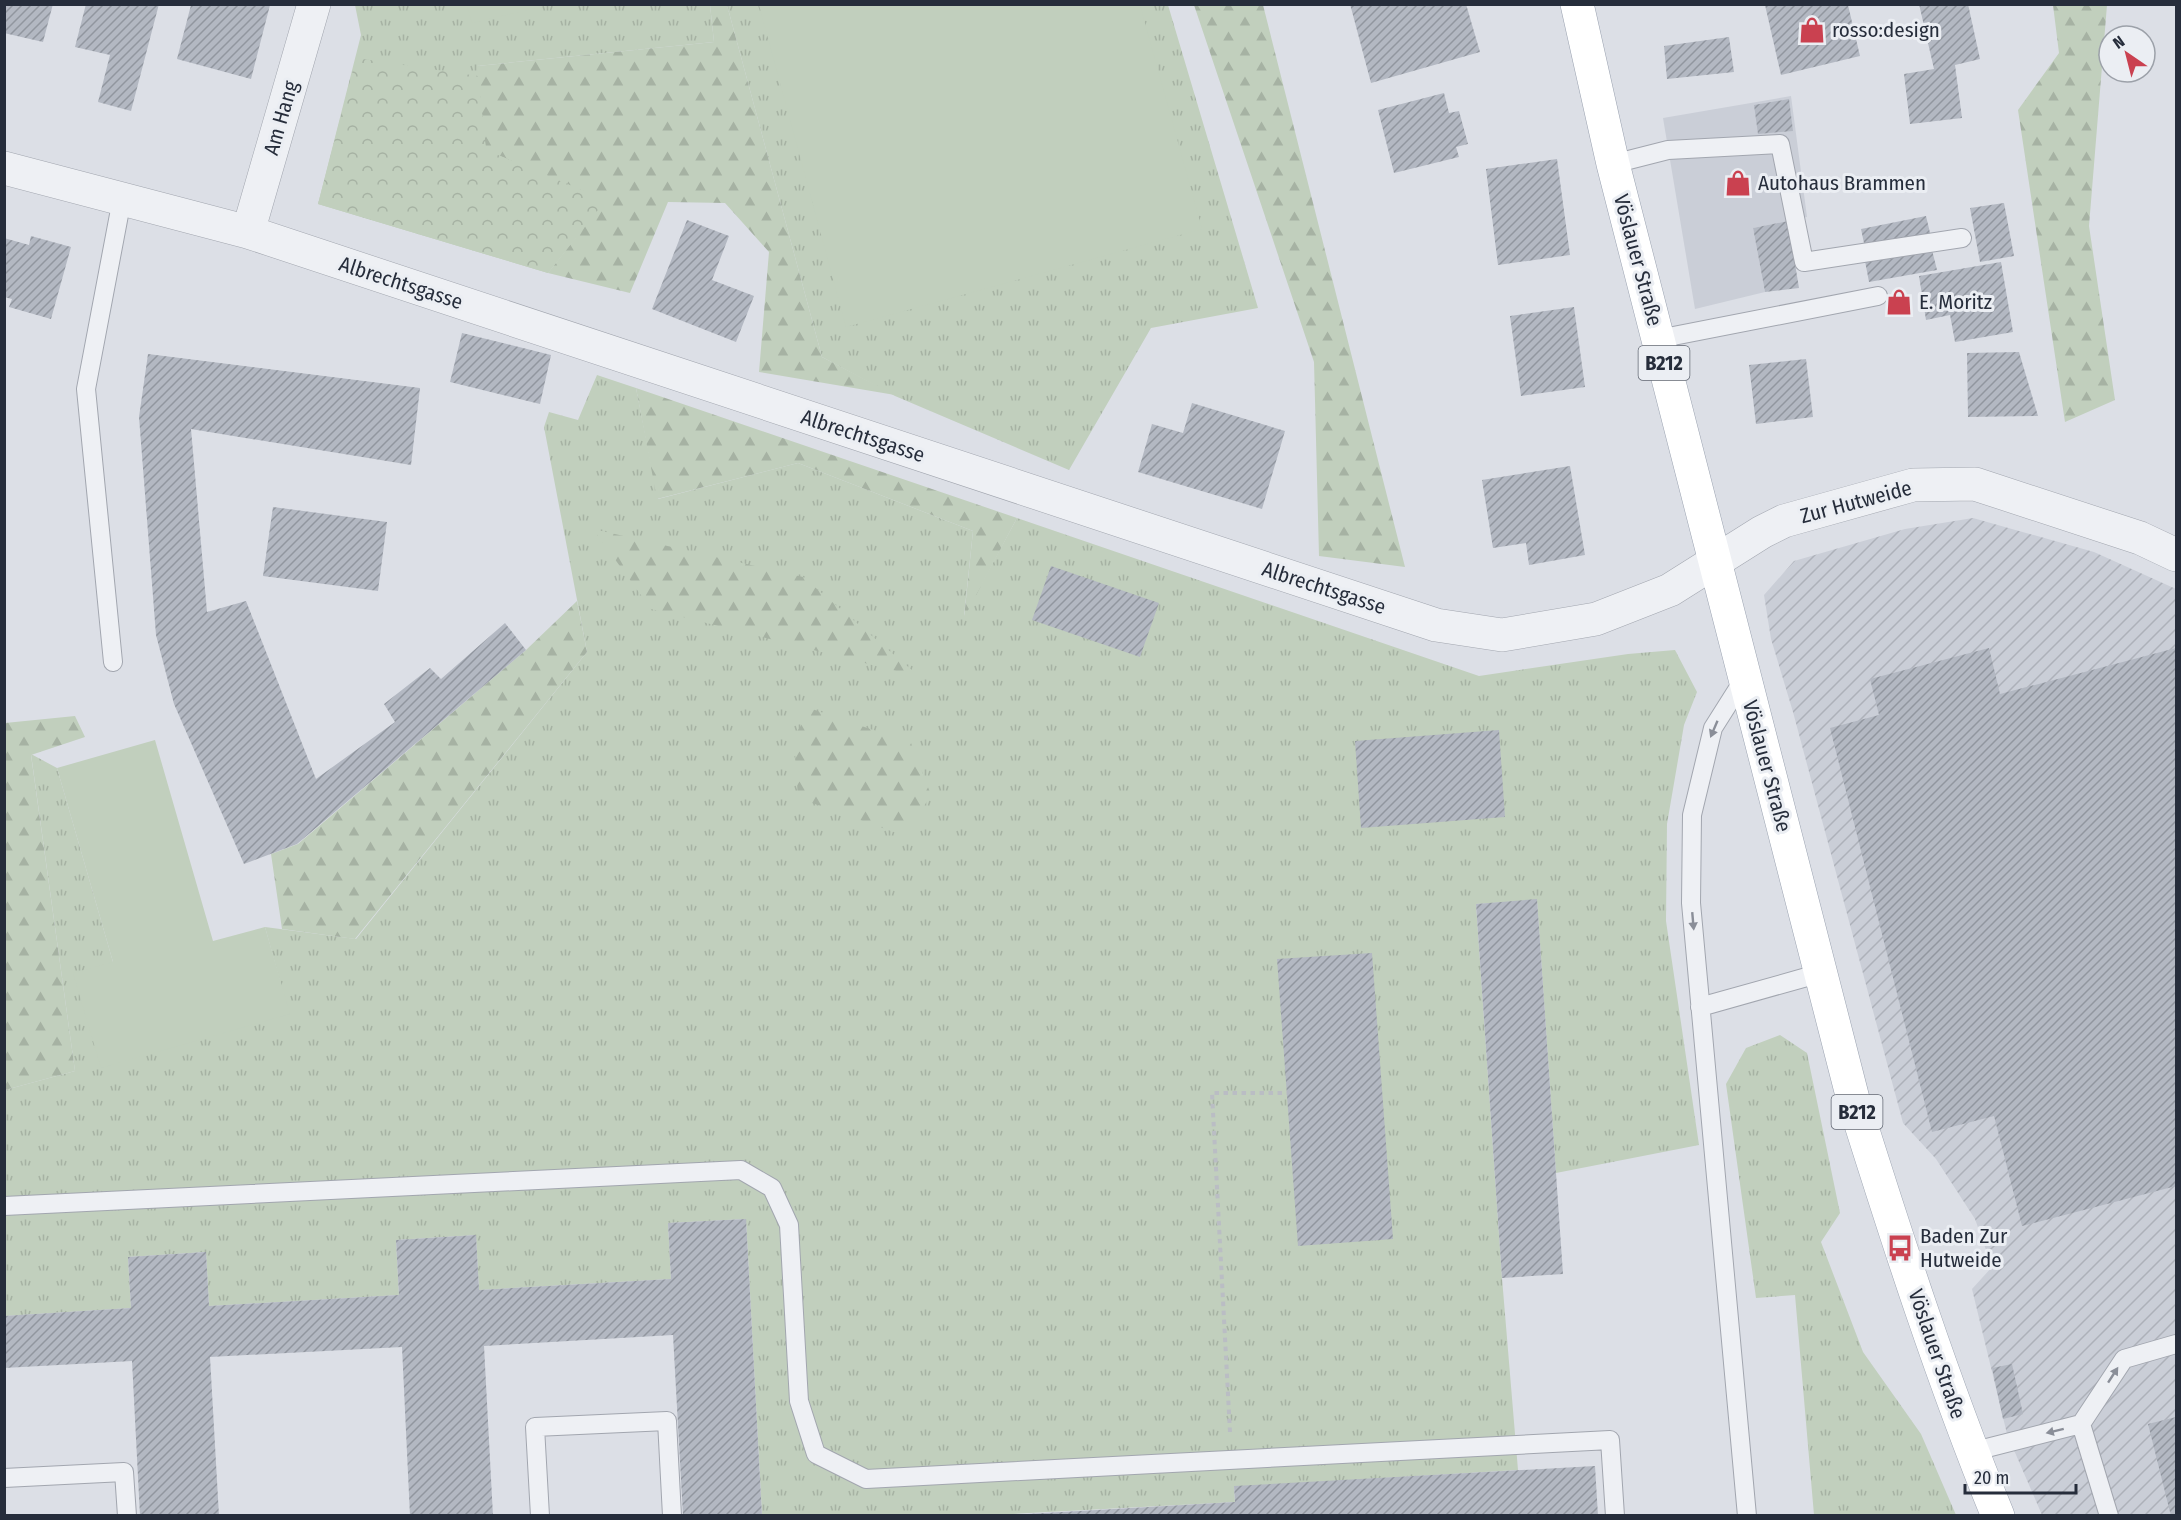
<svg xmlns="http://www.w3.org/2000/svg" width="2181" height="1520" font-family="'Fira Sans Condensed',sans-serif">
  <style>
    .built { fill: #caced7 }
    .industrial { fill: url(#industrial-furrows) }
    .grass { fill: url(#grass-tufts) }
    .forest { fill: url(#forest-firs) }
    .park { fill: url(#park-crowns) }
    .garden { fill: #c1cfbd }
    .building { fill: url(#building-hatch) }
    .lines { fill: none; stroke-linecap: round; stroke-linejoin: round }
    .service-casing { stroke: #a2a6af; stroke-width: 20 }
    .minor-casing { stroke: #a2a6af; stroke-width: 34 }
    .primary-casing { stroke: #9ba3b1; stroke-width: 34 }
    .path { stroke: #babdc4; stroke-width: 4; stroke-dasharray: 4.5 4.5; stroke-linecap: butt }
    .service { stroke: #eef0f4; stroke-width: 18 }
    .minor { stroke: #eef0f4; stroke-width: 33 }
    .primary { stroke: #fff; stroke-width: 33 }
    .oneway { fill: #8a8e98 }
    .labels { text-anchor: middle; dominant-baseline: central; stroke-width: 6; stroke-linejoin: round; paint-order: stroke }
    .shield { fill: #ebeef3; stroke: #616772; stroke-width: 1.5 }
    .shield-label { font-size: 20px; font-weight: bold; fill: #262d3b }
    .poi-label { font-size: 21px; fill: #262d3b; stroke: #ebeef3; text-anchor: start }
    .street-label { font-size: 21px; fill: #262d3b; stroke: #ebeef3 }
  </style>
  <defs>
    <pattern id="industrial-furrows" width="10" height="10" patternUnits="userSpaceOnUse" patternTransform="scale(1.5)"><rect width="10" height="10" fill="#caced7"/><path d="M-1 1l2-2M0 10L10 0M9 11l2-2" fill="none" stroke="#adb1b9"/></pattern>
    <pattern id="grass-tufts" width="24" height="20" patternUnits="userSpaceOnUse" patternTransform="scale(1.5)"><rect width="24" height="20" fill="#c1cfbd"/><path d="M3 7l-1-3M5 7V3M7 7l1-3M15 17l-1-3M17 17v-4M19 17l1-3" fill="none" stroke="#a6b2a3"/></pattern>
    <pattern id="forest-firs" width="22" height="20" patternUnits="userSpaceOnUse" patternTransform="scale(1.5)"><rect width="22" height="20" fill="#c1cfbd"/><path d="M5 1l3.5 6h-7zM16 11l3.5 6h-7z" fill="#a6b2a3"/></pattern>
    <pattern id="park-crowns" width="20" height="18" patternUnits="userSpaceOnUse" patternTransform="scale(1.5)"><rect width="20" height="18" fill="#c1cfbd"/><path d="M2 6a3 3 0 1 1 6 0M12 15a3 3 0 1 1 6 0" fill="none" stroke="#a6b2a3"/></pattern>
    <pattern id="building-hatch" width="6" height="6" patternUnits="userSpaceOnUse" patternTransform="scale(1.5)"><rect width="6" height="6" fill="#b3b8c2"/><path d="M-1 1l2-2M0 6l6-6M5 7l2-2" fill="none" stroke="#91969f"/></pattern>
  </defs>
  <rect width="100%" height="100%" fill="#dcdfe6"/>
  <path class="built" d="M1791 96 1807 217 1753 228 1765 292 1695 309 1663 118Z"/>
  <path class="industrial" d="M1973 518 2094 552 2176 589V1515H2042L2007 1434 1972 1289 1992 1267 1975 1219 1936 1159 1903 1123 1793 712 1771 639 1764 595 1794 561 1905 529Z"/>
  <path class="grass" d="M355 5H710L714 42 477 66 606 200 548 273 318 204 361 35Z
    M727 5H1168L1258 308 1151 328 1069 470 895 396 822 357Z
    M597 375 636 388 658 499 798 463 973 531 964 616 1017 518 1479 676 1628 654 1675 650 1697 692 1684 725 1667 824 1666 921 1699 1145 1556 1173 1537 900 1476 904 1502 1278 1518 1470 1234 1487 1235 1502 995 1515H762L746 1219 668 1223 671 1279 479 1290 476 1235 396 1240 399 1295 209 1306 206 1252 128 1257 131 1308 5 1316V1090L75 1071 31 754 57 768 113 962 289 1014 265 927 356 939 587 652 544 427 549 412 578 420Z
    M1780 1035 1807 1053 1840 1213 1821 1242 1863 1352 1921 1434 1956 1515H1814L1795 1295 1756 1298 1726 1084 1746 1048Z"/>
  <path class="forest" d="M710 5H727L822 357 895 395 759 372 769 252 725 203 668 202 630 293 548 273 605 200 486 150 477 66 714 42Z
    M1194 5H1263L1405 567 1319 556 1314 362Z
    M2053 5H2107L2089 226 2115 400 2065 422 2018 110 2059 53Z
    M636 388 1017 518 964 618 973 531 798 463 657 499Z
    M593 529 803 577 920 677 651 609Z
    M577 601 587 652 355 939 282 929 271 854 298 844 526 650Z
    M812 709 911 743 931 795 905 836 798 798 794 736Z
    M75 716 85 737 31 755 75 1071 5 1090V723Z"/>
  <path class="park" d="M356 58 478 76 486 150 606 200 548 273 318 204Z"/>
  <path class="garden" d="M467 5V4L548 5 472 23Z
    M759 5H1140L1202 229 846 327Z
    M155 740 213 941 265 927 290 1014 101 1068 73 973 113 962 57 768Z"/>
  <path class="building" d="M4 4H53L43 42 4 33Z
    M86 4H159L131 111 98 102 110 55 75 47Z
    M1350 4H1466L1480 52 1371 83Z
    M1919 4H1968L1980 59 1955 65 1962 118 1910 124 1904 74 1934 69Z
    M191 5H270L251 79 177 59Z
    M1765 5H1848L1860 56 1781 75Z
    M1729 37 1734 72 1667 79 1664 46Z
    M1444 93 1449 113 1459 111 1468 144 1456 147 1459 157 1394 173 1378 110Z
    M1789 99 1793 131 1758 134 1754 105Z
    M1557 159 1570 255 1498 265 1486 169Z
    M2004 203 2014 256 1980 262 1970 208Z
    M1926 216 1931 237 1865 248 1861 229Z
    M687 220 729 236 712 280 754 296 736 342 652 309Z
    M1788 221 1799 288 1765 292 1753 228Z
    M31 236 71 247 51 319 9 307 12 299 4 297V238L29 245Z
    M1932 250 1937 270 1869 282 1865 261Z
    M2001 262 2013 332 1955 342 1950 315 1926 320 1919 276Z
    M1574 307 1585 387 1521 396 1510 316Z
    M462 333 551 355 540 404 450 382Z
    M2019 352 2038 416 1968 417 1967 353Z
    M148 354 420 388 411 465 191 429 207 612 246 601 316 779 395 722 384 704 430 668 441 679 505 623 526 650 297 844 244 864 174 704 156 635 139 417Z
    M1806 359 1813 417 1756 424 1749 365Z
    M1192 403 1285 431 1262 509 1138 472 1152 424 1183 433Z
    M1570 466 1585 555 1529 565 1526 543 1493 548 1482 480Z
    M273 507 387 522 378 591 263 576Z
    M1051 566 1159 603 1140 657 1032 620Z
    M1989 648 2000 694 2176 648V1186L2022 1226 1994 1116 1932 1132 1830 728 1879 715 1870 679Z
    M1499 730 1505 817 1361 828 1355 741Z
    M1537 899 1563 1274 1502 1278 1476 904Z
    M1372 953 1393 1239 1298 1246 1277 959Z
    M746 1219 762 1516H683L673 1335 484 1346 493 1516H410L402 1347 210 1357 219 1516H140L132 1361 4 1368V1316L131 1308 128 1257 206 1252 209 1306 399 1295 396 1240 476 1235 479 1290 671 1279 668 1223Z
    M2012 1364 2023 1414 2003 1419 1992 1368Z
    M2176 1417V1516H2171L2148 1424Z
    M1595 1466 1598 1516H1027V1514L1235 1502 1234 1486Z"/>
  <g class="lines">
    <g class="service-casing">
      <path id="service" d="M1613 164 1668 150 1780 144 1804 262 1962 238
        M1658 339 1878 296
        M113 662 86 389 122 199
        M1744 679 1713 728 1692 815 1691 903 1747 1516
        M1700 1007 1821 973
        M4 1206 741 1170 772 1188 789 1225 799 1401 816 1454 866 1479 1610 1440 1615 1516
        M2081 1424 2124 1359 2176 1344
        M1971 1452 2081 1424 2109 1516
        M4 1478 124 1472 127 1516
        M540 1516 535 1427 667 1421 672 1516"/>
    </g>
    <g class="minor-casing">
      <path id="minor" d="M4 168 248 232 1436 625 1502 635 1596 619 1670 590 1762 532 1784 521 1913 485 1975 484 2140 538 2176 555
        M248 232 314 4"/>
    </g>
    <g class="primary-casing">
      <path id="primary" d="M1577 4 1613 164 1853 1099C1897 1239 1942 1379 1998 1516"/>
    </g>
    <path class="path" d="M1230 1432 1212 1093H1287"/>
    <use href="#service" class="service"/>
    <use href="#minor" class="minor"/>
    <use href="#primary" class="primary"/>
  </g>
  <defs><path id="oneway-solid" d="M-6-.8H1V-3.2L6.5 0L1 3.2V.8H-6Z" transform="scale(1.5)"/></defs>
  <g class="oneway">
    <use href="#oneway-solid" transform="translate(1714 729) rotate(113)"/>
    <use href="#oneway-solid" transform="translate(1693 921) rotate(85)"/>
    <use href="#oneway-solid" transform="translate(2113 1375) rotate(-57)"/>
    <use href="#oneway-solid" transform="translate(2055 1431) rotate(166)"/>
  </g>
  <defs>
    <g id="shop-bare" transform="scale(2.07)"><path d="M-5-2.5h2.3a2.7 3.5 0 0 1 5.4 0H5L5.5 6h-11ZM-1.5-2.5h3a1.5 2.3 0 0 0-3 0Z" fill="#ca4150" stroke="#ebeef3" stroke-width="2.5" paint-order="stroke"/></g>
    <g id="bus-bare" transform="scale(2.07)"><path d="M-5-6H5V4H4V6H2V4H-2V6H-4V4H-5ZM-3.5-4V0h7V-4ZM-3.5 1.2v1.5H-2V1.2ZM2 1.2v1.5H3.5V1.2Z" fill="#ca4150" stroke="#ebeef3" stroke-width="2.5" paint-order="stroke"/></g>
  </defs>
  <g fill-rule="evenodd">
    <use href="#shop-bare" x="1812" y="30"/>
    <use href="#shop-bare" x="1738" y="183"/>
    <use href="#shop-bare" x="1899" y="302"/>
    <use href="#bus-bare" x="1900" y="1248"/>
  </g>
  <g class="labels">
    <g class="shield">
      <rect x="1638.5" y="346" width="51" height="34" rx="4.5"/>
      <rect x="1831.5" y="1095" width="51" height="34" rx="4.5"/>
    </g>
    <g class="shield-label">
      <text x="1664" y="363">B212</text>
      <text x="1857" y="1112">B212</text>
    </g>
    <g class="poi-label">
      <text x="1832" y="30">rosso:design</text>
      <text x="1758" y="183">Autohaus Brammen</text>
      <text x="1919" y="302">E. Moritz</text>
      <text x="1920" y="1236">Baden Zur<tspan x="1920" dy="24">Hutweide</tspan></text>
    </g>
    <g class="street-label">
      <text transform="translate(281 118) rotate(-74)">Am Hang</text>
      <text transform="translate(1638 260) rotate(75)">Vöslauer Straße</text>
      <text transform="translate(401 283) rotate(18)">Albrechtsgasse</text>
      <text transform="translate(863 436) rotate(18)">Albrechtsgasse</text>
      <text transform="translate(1856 502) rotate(-15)">Zur Hutweide</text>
      <text transform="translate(1324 588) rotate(18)">Albrechtsgasse</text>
      <text transform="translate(1767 766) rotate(75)">Vöslauer Straße</text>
      <text transform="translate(1937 1354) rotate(71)">Vöslauer Straße</text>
    </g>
  </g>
  <rect width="2181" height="1520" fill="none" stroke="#262d3b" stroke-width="12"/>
  <g transform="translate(2127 54) rotate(325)"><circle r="28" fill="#ebeef3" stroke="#9ca1a9" stroke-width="1.5"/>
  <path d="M0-4.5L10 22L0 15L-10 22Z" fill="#ca4150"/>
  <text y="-9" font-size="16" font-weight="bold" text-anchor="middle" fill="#262d3b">N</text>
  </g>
  <path d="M1965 1484v9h111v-9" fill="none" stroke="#262d3b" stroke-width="3"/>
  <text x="1974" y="1484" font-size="18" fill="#262d3b" stroke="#ebeef3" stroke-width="4.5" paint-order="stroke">20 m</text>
</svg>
